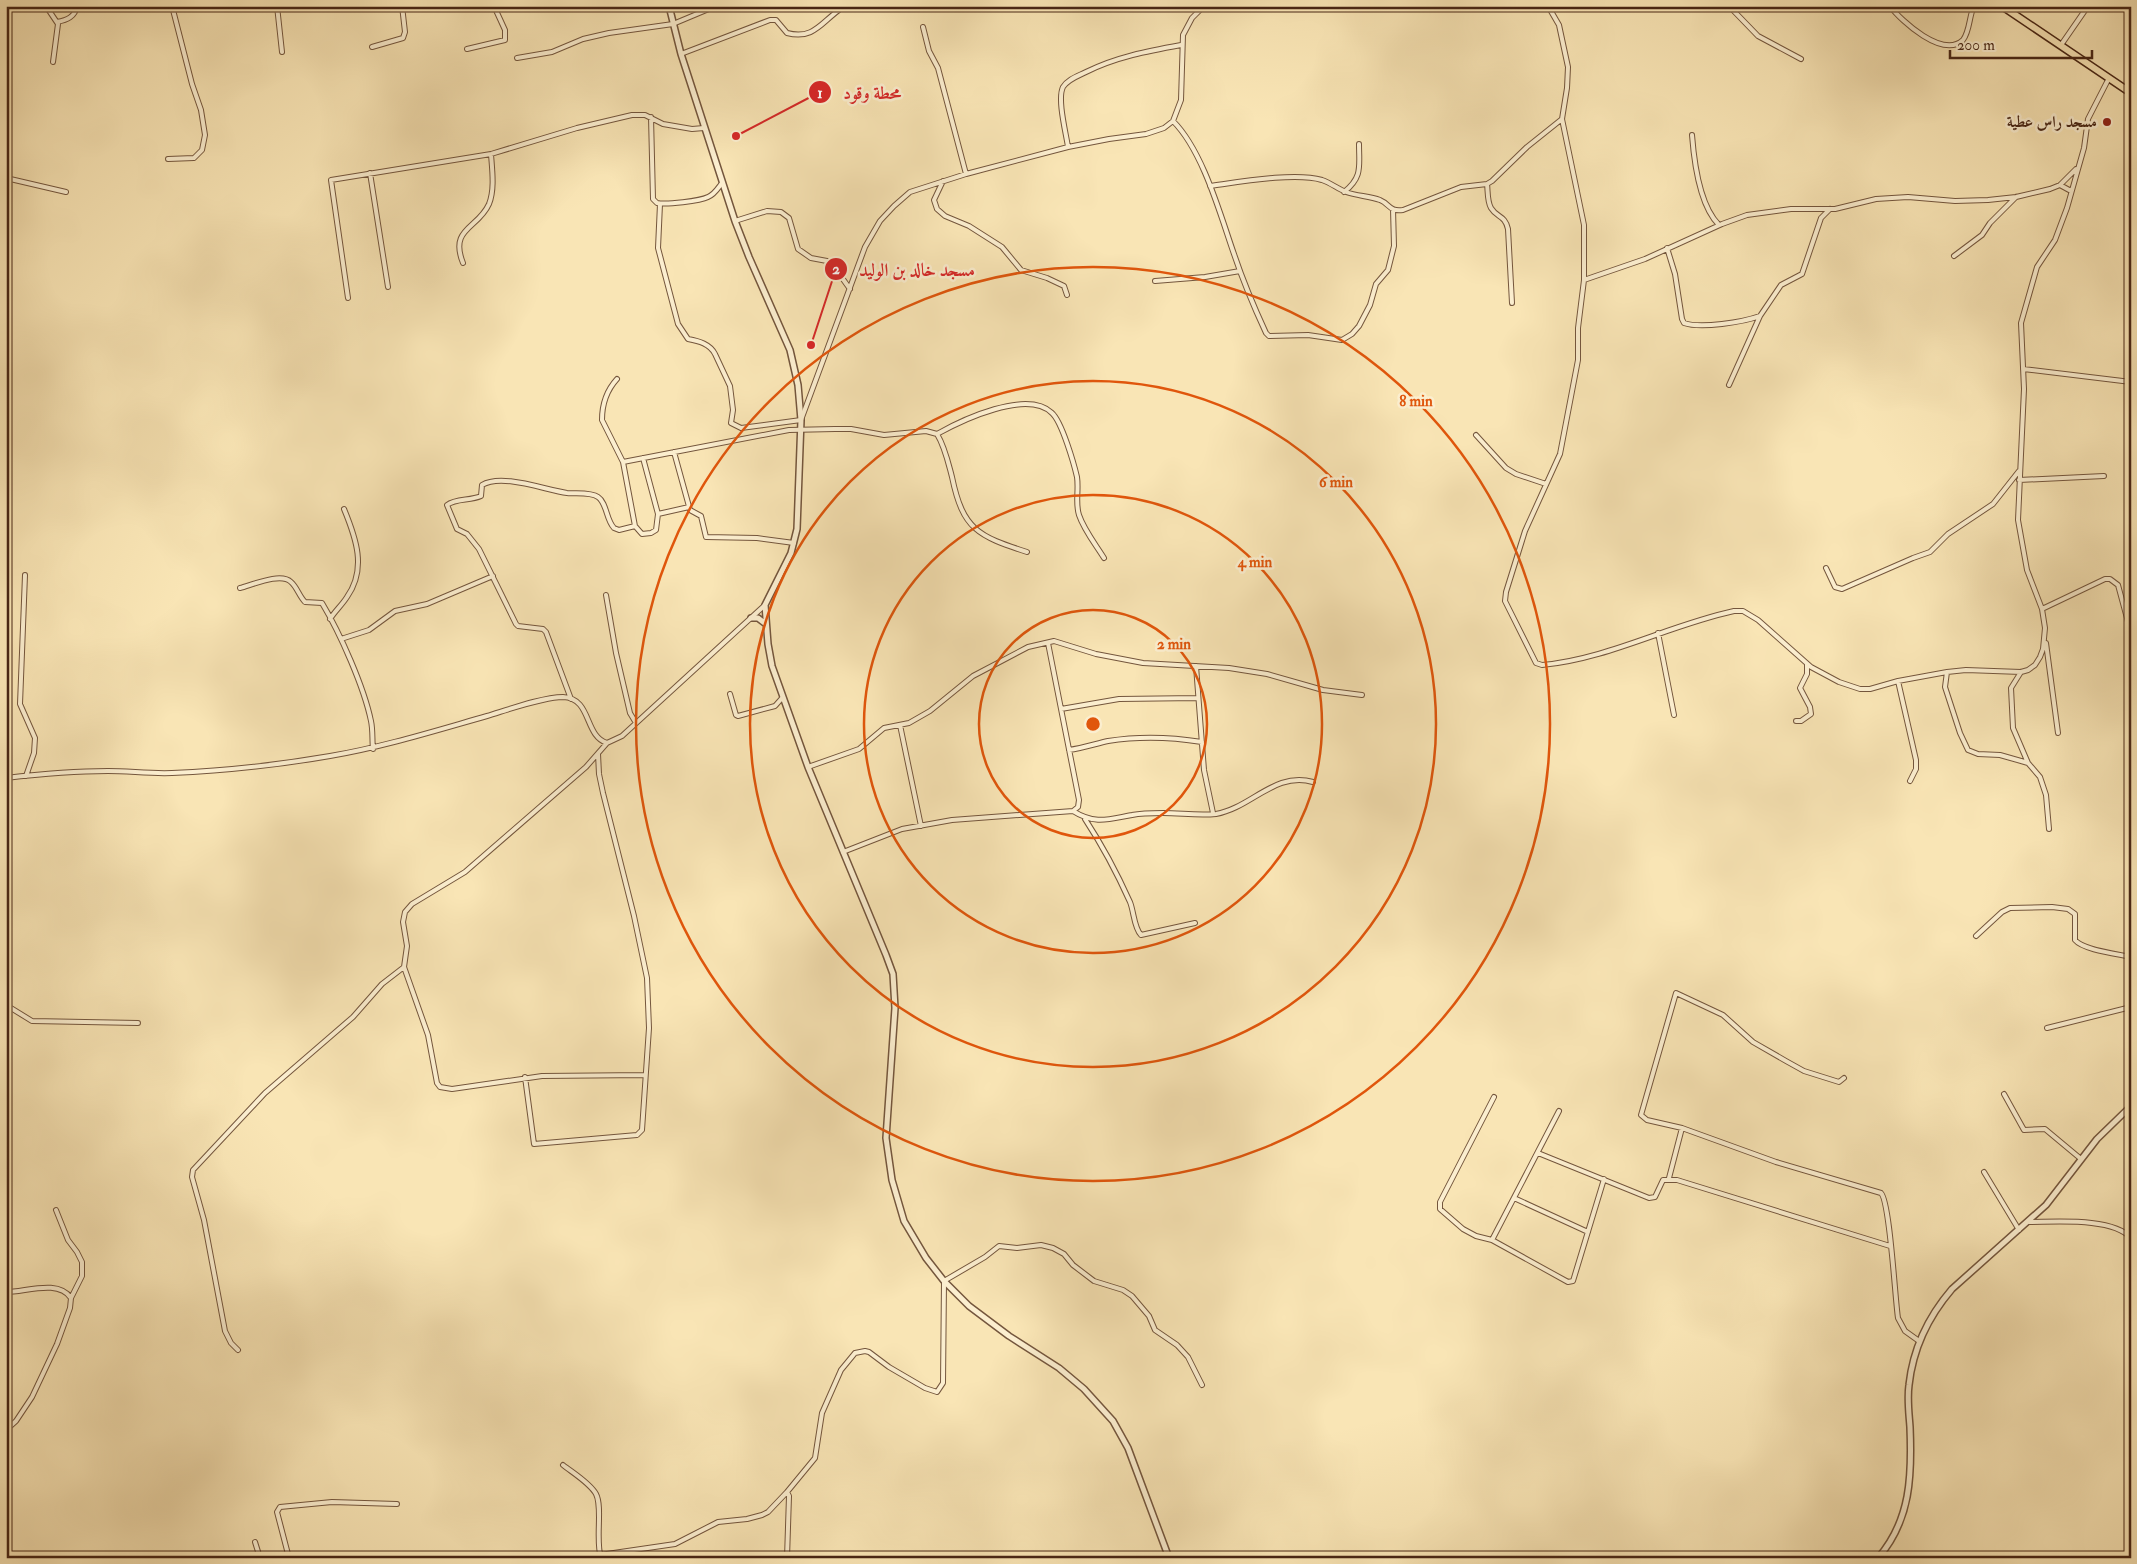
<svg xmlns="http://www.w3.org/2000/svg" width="2137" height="1564" font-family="'IM FELL Double Pica',Amiri,serif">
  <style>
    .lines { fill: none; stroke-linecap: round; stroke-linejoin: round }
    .minor-casing { stroke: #74563d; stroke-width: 6 }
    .tertiary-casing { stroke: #74563d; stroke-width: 8 }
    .primary-casing { stroke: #482615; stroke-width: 9 }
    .minor { stroke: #fbeecf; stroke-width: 4 }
    .tertiary { stroke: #fbeecf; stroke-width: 5 }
    .primary { stroke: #f9e5b5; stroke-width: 6 }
    .ring { fill: none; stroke: #e0560c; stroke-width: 2.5 }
    .poi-dot { fill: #8f2418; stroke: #fbeecf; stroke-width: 2 }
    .labels { text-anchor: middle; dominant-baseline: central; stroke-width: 5; stroke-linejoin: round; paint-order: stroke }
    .poi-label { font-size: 16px; font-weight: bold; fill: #482615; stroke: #fbeecf; text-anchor: end }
    .centre { fill: #e0560c; stroke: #fbeecf; stroke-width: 2.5 }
    .ring-label { font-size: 15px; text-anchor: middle; font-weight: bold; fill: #e0560c; stroke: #fbeecf; stroke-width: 5; stroke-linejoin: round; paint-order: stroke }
    .leader { fill: none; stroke: #d62828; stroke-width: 2 }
    .callout-dot { fill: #d62828; stroke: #fbeecf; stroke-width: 2 }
    .mark-label { font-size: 15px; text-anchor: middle; font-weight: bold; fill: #fff }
    .callout-label { font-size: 18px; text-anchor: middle; font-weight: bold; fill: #d62828; stroke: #fbeecf; stroke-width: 5; stroke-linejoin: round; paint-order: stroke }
  </style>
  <rect width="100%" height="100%" fill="#f9e5b5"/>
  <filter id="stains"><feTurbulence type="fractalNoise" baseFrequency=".004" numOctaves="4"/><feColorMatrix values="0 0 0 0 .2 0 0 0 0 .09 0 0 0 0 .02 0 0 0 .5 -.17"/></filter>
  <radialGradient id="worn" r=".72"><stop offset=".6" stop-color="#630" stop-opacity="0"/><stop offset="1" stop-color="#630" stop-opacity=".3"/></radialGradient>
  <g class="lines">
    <g class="minor-casing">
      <path id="minor" d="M46 6 58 24 53 62
        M277 6 282 52
        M1548 6 1559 25 1568 67 1567 88 1562 119 1584 225V280L1578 328V360L1560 454 1525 531 1506 592 1505 601 1536 663 1542 665C1608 659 1669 625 1734 611H1743L1758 620 1811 667 1839 682 1860 689H1870L1898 681 1947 672 1966 670 2021 672 2028 670 2035 665 2040 657 2043 649 2045 628 2042 609 2027 570 2018 520 2024 389 2021 323 2037 267 2055 240 2067 208 2084 148 2088 119 2109 78
        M1619 6 1641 9 1653 6
        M1729 6 1758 36 1801 59
        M1890 6C1901 21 1943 59 1963 40 1970 31 1969 16 1974 6
        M57 22C67 20 75 17 77 6
        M923 27 929 51 938 68 966 174
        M2061 45 2088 6
        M372 47 403 38 405 32 402 6
        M467 49 505 40V30L494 6
        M681 54 770 20H776L787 33C813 40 821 23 839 10
        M517 58 552 52 583 39 609 33 673 24 716 6
        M2127 91 2131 84
        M651 117 653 199 657 203C666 205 700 201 708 197 715 194 718 188 722 183
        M1173 121C1203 151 1220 214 1234 254 1243 281 1254 307 1266 333L1269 336 1308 335 1342 340 1352 334 1359 326 1370 305 1376 284 1388 270 1394 246 1393 209
        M1692 135C1694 161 1700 206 1719 225
        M1068 147C1066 133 1057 99 1063 87 1068 79 1078 76 1086 72 1116 57 1148 51 1181 45
        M168 159 194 158 202 150 205 135 201 110 192 84 172 6
        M370 173 388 287
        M6 178 66 192
        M943 181 934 200 937 209 945 216 969 226 1002 247 1021 270 1047 278 1064 286 1067 295
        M1487 184C1488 191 1487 201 1491 208 1497 218 1505 215 1508 229L1512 303
        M2060 185 2071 191
        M1210 186C1239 182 1295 172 1322 180 1331 183 1338 189 1346 192 1357 196 1369 196 1380 200 1390 204 1389 212 1403 210L1461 187 1487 184 1492 181 1527 147 1562 119
        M1344 192C1363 177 1359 166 1359 144
        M660 204 658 248 678 324 688 339C699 341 710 344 715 354L730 386 733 410 731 423 741 428 801 420 865 247 880 221 894 206 910 192 966 174 1068 147 1109 139 1146 134 1164 128 1173 121 1181 100 1183 35 1192 18 1204 6
        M735 221 767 211 781 212 789 218 798 249 811 258 827 261 835 268 850 289
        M1667 248 1675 274 1682 319 1684 323C1701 329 1743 322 1760 316
        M1954 256 1982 235 1990 223 2016 197
        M463 263C449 228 478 229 489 204 495 189 492 169 491 154
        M1584 280 1645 259 1722 224 1747 215 1791 209H1835L1876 199 1908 197 1955 201 1988 200 2016 197 2050 189 2060 185 2076 169
        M1155 281 1205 277 1240 271
        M348 298 331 180 491 154 577 128 632 115H645L663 124 692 129 704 128
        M2023 369 2131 382
        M617 379C607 390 602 405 602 420L623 462 635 526 642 534 651 533 656 530 658 514 643 458
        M1729 385 1760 316 1781 285 1802 274 1821 218 1830 209
        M937 434C962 420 1027 389 1052 413 1062 422 1074 464 1077 477 1079 490 1075 503 1079 515 1084 530 1096 545 1104 558
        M1476 435 1506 468 1516 474 1546 484
        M674 452 690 510 701 516 706 537 757 538 794 543
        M623 462 789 430 835 429H851L884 435 926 431 937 434C945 447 948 462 952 477 963 530 978 536 1027 552
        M2019 480 2104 476
        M658 514 689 507
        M1826 568 1835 587 1842 589 1913 558 1930 552 1948 534 1993 504 2019 471
        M25 575 20 704 35 738 34 753 26 776
        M240 588C252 585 281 572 291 582 297 587 299 596 305 602L322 603C340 633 364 687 371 721 373 730 372 740 373 749
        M606 595 616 653 630 713 636 723
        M2042 609 2105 579H2110L2118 585 2131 633
        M330 619C335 611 342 605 347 597 367 569 356 538 344 509
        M1658 633 1674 715
        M341 639 369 630 395 611 427 604 493 576
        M1048 643 1079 800 1078 807 1073 811
        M2046 643 2058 733
        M1196 666 1204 770 1213 813
        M1947 672 1945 687 1960 733 1968 750 1978 754 2000 755 2028 763
        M2021 672 2011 688 2013 728 2028 763 2040 777 2046 795 2049 829
        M1898 681 1916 760V769L1910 781
        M730 694 736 715 738 716 775 706 783 697
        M571 699 546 632 543 629 518 626 516 624 479 549 467 534 457 529 447 505C456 498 470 501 481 496L482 485C502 473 545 490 567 493 576 494 591 492 598 497 607 503 606 520 614 528L619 530 635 526
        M1061 709 1119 699 1198 698
        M1796 721H1801L1811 714 1810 707 1800 688 1807 674V664
        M900 725 921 826
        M1069 750C1082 748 1095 744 1108 741 1139 736 1171 737 1202 742
        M808 767 859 749 884 728 909 723 930 711 973 676 1028 647 1054 641 1096 654 1143 663 1229 668 1267 674 1323 690 1362 695
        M6 778C40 774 74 771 108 771 129 771 151 774 172 773 224 771 278 765 330 756 383 747 434 731 487 716 507 710 543 697 563 697 592 698 584 736 607 743L622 736 765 605
        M1085 819C1102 845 1117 873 1130 902 1134 912 1134 928 1141 935L1195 923
        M843 852 902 829 952 820 1073 811C1095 825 1109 819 1132 815 1142 813 1153 813 1163 813 1181 813 1198 816 1216 814 1251 808 1275 771 1313 782
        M1976 936 2002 912 2010 908 2052 907 2068 909 2075 914V940C2083 950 2118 954 2131 957
        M404 967 428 1035 437 1083 440 1087 452 1089 542 1076 645 1075
        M6 1005 32 1021 138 1023
        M2047 1028 2131 1007
        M525 1077 534 1144 637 1135 642 1130 649 1028 647 978 634 916 603 793 599 774 598 754
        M1844 1078 1839 1082 1804 1071 1786 1061 1753 1042 1723 1015 1676 993 1641 1115 1647 1120 1682 1128 1776 1162 1881 1193C1890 1202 1895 1299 1898 1318L1905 1331 1919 1341
        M2004 1094 2024 1130 2045 1129 2081 1159
        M1494 1097 1440 1202V1209L1463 1229 1476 1236 1492 1240 1568 1282 1573 1281 1604 1179
        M1538 1153 1649 1198 1655 1197 1663 1180H1677L1890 1246
        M1984 1172 2019 1230
        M1669 1178 1682 1128
        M1514 1198 1588 1232
        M2029 1222C2055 1222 2113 1217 2131 1238
        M1492 1240 1559 1111
        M6 1292C26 1292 58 1279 71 1298
        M238 1350 231 1343 225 1331 204 1220 192 1177 193 1170 265 1093 353 1017 382 984 404 967 407 946 403 922 405 912 412 904 465 872 586 767 607 743
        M6 1430 16 1421 32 1397 57 1344 70 1308 71 1298 82 1276V1262L77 1252 68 1240 56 1210
        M563 1465C573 1473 590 1483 596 1494 603 1507 595 1541 601 1558
        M787 1492 815 1458 822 1413 841 1370 855 1353 865 1351 869 1352 889 1367 925 1388 937 1392 943 1383 944 1281 985 1257 999 1246 1017 1248 1041 1245 1053 1248 1064 1254 1073 1265 1094 1281 1123 1290 1132 1296 1149 1316 1155 1330 1177 1345 1188 1357 1202 1385
        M255 1542 260 1558
        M600 1555 675 1544 718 1522 747 1519 762 1515 768 1512 787 1492 789 1496 787 1558
        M289 1558 277 1512 280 1507 332 1502 397 1504"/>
    </g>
    <g class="tertiary-casing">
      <path id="tertiary" d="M669 6 681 54 735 221 749 257 790 350 798 385 801 420 797 529 791 553 765 605 768 644 772 666 808 767 886 955 893 974 895 1008 886 1138 892 1180 904 1221 926 1258 944 1281 969 1306 1009 1336 1059 1368 1084 1389 1113 1421 1128 1448 1169 1558
        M751 618H758L766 624
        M1878 1558C1911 1520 1912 1475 1910 1427 1909 1413 1907 1399 1909 1385 1913 1348 1928 1317 1952 1289L2046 1205 2097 1139 2131 1106"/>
    </g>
    <g class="primary-casing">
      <path id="primary" d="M2002 6 2131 93"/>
    </g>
    <use href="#minor" class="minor"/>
    <use href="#tertiary" class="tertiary"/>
    <use href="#primary" class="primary"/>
  </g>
  <g class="ring">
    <circle cx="1093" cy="724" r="114"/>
    <circle cx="1093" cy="724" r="229"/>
    <circle cx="1093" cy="724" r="343"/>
    <circle cx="1093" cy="724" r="457"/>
  </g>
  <circle class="poi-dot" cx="2107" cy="122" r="5"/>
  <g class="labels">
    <g class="poi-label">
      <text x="2097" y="122">مسجد راس عطية</text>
    </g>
  </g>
  <circle cx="1093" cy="724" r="8" class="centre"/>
  <g class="ring-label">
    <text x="1416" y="406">8 min</text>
    <text x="1336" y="487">6 min</text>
    <text x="1255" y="567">4 min</text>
    <text x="1174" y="649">2 min</text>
  </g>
  <path class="leader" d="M736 136L820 92M811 345L836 269"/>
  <g class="callout-dot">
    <circle cx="736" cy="136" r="5"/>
    <circle cx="811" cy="345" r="5"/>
    <circle cx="820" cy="92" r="12"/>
    <circle cx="836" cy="269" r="12"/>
  </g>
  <g class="mark-label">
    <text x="820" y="98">1</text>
    <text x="836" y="274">2</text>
  </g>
  <g class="callout-label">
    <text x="872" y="99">محطة وقود</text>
    <text x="917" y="276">مسجد خالد بن الوليد</text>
  </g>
  <rect width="2137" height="1564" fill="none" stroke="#f9e5b5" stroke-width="25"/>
  <rect x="8" y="8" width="2122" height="1549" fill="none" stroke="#482615" stroke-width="2.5"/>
  <rect x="12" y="12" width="2112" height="1539" fill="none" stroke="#482615"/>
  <path d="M1950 50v8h142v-8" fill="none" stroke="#482615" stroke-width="2.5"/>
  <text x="1957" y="50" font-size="15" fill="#482615" stroke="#fbeecf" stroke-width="4" paint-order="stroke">200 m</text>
  <rect width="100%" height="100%" filter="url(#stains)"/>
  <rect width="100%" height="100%" fill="url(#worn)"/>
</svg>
